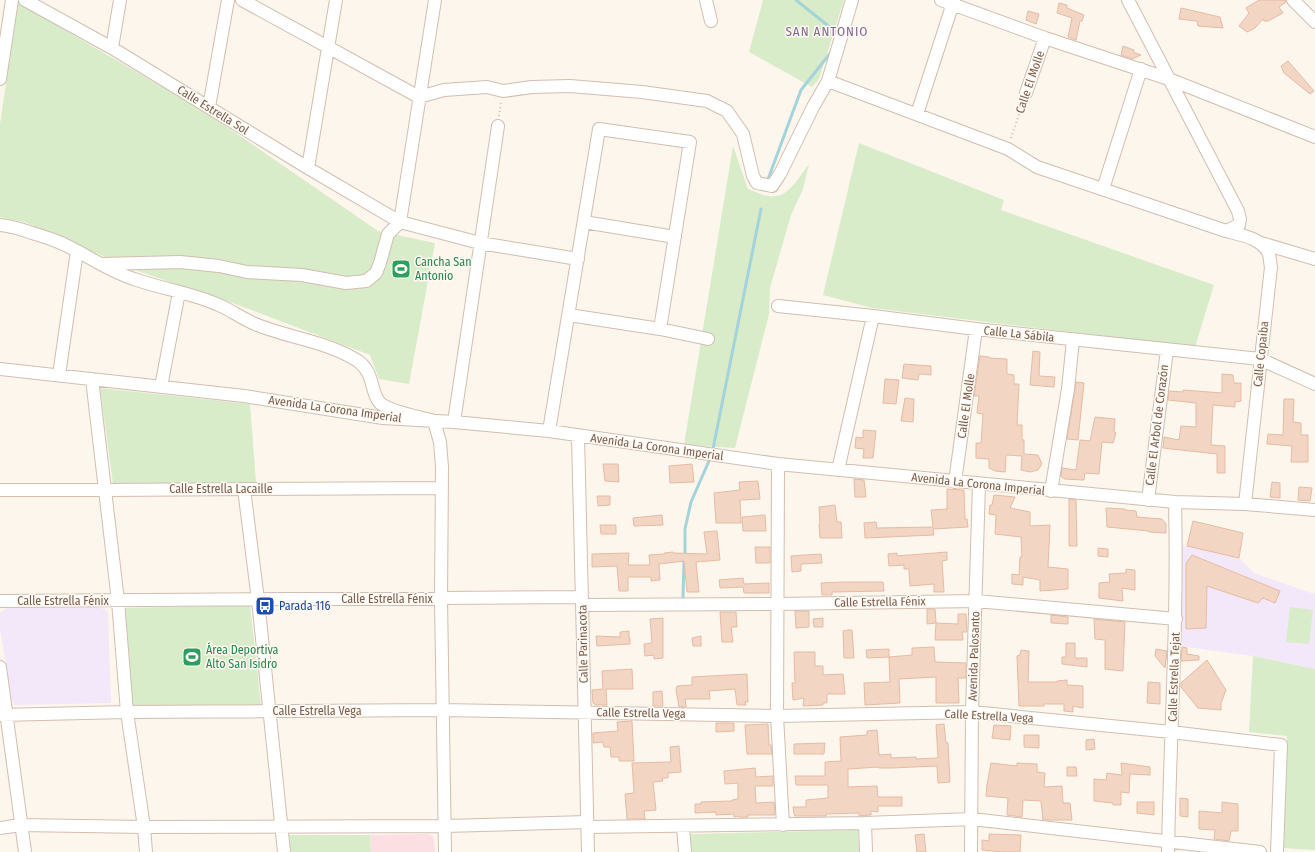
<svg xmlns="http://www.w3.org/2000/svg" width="1315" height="852" font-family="'Fira Sans Condensed',sans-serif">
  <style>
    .education { fill: #f3e8fa }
    .medical { fill: #fbdfe3 }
    .green { fill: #d8ecc9 }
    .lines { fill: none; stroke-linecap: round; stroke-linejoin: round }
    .stream { stroke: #a5d3da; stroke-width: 3 }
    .building { fill: #f3d5c3; stroke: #e6bba3 }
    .minor-casing { stroke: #d1beb0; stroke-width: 14 }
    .path { stroke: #d9b8a5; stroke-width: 2; stroke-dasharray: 1 3; stroke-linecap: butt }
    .minor { stroke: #fff; stroke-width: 12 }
    .labels { text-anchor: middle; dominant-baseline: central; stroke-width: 3; stroke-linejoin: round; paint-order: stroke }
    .street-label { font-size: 12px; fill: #7a5c4d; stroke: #fffaf3 }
    .leisure-label { font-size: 12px; fill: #27864d; stroke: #fffaf3; text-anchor: start }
    .transit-label { font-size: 12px; fill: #164399; stroke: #fffaf3; text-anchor: start }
    .neighbourhood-label { font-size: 13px; letter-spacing: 1px; fill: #846695; stroke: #fffaf3 }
  </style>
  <rect width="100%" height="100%" fill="#fdf6ec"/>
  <path class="education" d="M1182 545 1239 558 1254 573 1314 594 1315 592V669L1253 656 1178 646Z
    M95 607 105 609 108 613 111 703 15 705 11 699 0 628V613L6 608Z"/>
  <path class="medical" d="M429 834 433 836 434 840 435 852H371L370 835Z"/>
  <path class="green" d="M763 0H844L819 79 812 87 749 52Z
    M18 3 204 111 378 231 435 243 409 384 379 379 370 355 238 305 135 270 24 222 0 217V124Z
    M859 143 1004 200 1001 210 1214 285 1195 347 872 308 823 295Z
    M733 146 748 189C756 192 767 198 776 196 790 195 801 174 809 164L803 189 791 215 770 288 769 314 735 448 684 445Z
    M100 388 250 404 256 482 113 484Z
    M250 605 261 705 131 706 124 608Z
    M1290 607 1313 610 1309 644 1286 642Z
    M1253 656 1315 669V850L1284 848 1287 736 1249 732Z
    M858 830 859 852H690L689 834Z
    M289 835H370L371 852H291Z"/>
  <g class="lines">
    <path class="stream" d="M796 0 836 32 838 36
      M767 182 801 90 832 51
      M713 449 761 209
      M685 556V529L691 502 709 461
      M683 597 684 561"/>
  </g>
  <path class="building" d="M1259 0H1286V2L1279 7 1283 13 1268 21H1264L1263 19 1255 28 1247 32 1239 26 1249 13 1246 8Z
    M1059 3 1067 5V8L1084 15 1082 21H1080L1076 40 1068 37 1072 18 1057 13Z
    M1181 8 1220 17 1223 28 1198 26 1197 21 1179 19Z
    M1028 11 1039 14 1036 24 1026 20Z
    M1123 46 1134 50 1133 52 1141 55 1132 59 1121 55Z
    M1288 61 1314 91 1310 94 1284 73 1281 66Z
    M1033 351 1040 352 1039 376 1055 377 1054 387 1030 385Z
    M980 356 989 357V358L1007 359V374L1014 375V384H1019L1017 425H1022V440H1024V454L1038 455 1042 464 1038 470 1030 472 1021 470 1022 456 1006 455 1005 472 995 471 989 468V459L976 458V443H981L983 414 977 413 979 396H974Z
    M904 364 931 366V375L919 374 918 380 902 378Z
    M1222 374 1233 375 1234 383H1241V401L1235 402V407L1213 405 1211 445 1225 446V473H1217V454L1163 448 1164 437 1179 440 1181 426 1196 427V403L1168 400 1169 391 1183 392V390L1222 393Z
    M885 379 899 380 896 404 883 403Z
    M1076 382 1084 383 1078 440 1067 439Z
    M905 398 914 399 913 422 901 421Z
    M1284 399H1294L1293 422 1301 423V435H1308V462H1291L1292 446 1267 444 1268 434 1283 435Z
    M1095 417 1115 419 1114 432 1116 433 1113 443 1102 442 1099 474 1085 473 1084 480 1064 479 1061 476 1062 468 1076 470 1080 440 1090 441Z
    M863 430 876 431 873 458H863L864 449 855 448 856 437 863 438Z
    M603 464H618L619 482 605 481Z
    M692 464 694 482 670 483 669 466Z
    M854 479 864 480 866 497H855Z
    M758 481 760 499 740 500 741 523H716L714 493 740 490 739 482Z
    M1272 482 1280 483V498L1270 497Z
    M1299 487 1312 488 1310 501 1298 500Z
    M947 489 964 490 965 519H967L968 527 933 529 934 535 865 538 864 523 876 522 877 528 933 527 931 510 947 509Z
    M994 495 1015 497 1010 508 1030 512V526L1050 525 1048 567 1068 569V589L1040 591V580L1023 577V585L1012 584V574L1019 575 1020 557H1022L1021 537 995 534 996 515 989 514 990 505H992Z
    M597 496H610V505L598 506Z
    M1069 499 1076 500 1077 546H1069Z
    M835 505 837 522H841L842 538H820L819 524 820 523 819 507Z
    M1106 508 1125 509V510L1136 511 1137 517 1162 519 1166 524V533L1149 532V531L1107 527Z
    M662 515 663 525 634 526 633 518Z
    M765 515 766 531H743L742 517Z
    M1193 521 1243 533 1239 558 1187 546Z
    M600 525H616V534H601Z
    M717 531 720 560 696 562 699 592H687L684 561 659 564 660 580 651 581V577H628V591H619L617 566 592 567V554L629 553 628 565H650L649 555 664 554V553L673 552V553L707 554 704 532Z
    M755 547H770V563H756Z
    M1098 548 1108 549V557L1098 556Z
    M947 552V560L942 561 944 592H934V584L910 586 909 569H904V565L889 566 888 554 897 553V556Z
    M821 554 822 563 801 564V571L792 572 791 556Z
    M1192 555 1280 591 1275 603 1263 598 1258 603 1207 586 1206 628 1186 629V563Z
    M1126 569 1135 570V590L1122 588 1123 601 1099 598V583L1110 582 1109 574 1126 573Z
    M743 578 744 584 769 583V593H744L743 587 720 588 719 580Z
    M842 582H883L884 591 832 592V595H822L821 583Z
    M927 609H935L936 623 927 624Z
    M795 611H809V627L796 628Z
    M720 612H736L737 627H731L733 642H722Z
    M958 614H966L967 632H962L963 640H935L936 623 958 624Z
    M1051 615 1068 617V624L1051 623Z
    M663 618V658L654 659V655L645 656 644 644 652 643 650 619Z
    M823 618V627H814L813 619Z
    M1094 619 1125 622 1123 671 1105 669V640L1095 639Z
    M848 630H852L854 658H844L843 631Z
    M629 631V638H630V644L597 646 596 636 620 637V632Z
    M701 636V646H693L692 638Z
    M1066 643H1075V658H1087V667L1062 664V657H1066Z
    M934 647 935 662 966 663V678H958L959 703H936V677L899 679 900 703 865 705 864 683 890 682 889 657 912 655V648Z
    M1182 647 1187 648V654L1199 656V660L1181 661Z
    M889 649V657L867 658 866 650Z
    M1156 649 1167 651 1165 668 1155 656Z
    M1021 650 1029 651 1028 682H1057V681L1067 680V685L1083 686V708L1073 706V712L1064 711V704H1044V706H1019L1017 656 1020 655Z
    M794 652H815V666H823V675L843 674 845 694H827V703H823V705L803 706 804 698 793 700 792 683H795Z
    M1207 660 1226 690 1221 703V710L1198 708 1181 687V683Z
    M632 669 633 689H606L607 705H596L593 703 592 690 603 689 602 671Z
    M747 674 748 702H745L746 705H737L735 689 709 691 710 699H685L686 707H679L676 690 677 686 692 685V677Z
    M1148 682 1160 683V704L1147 703Z
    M662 691 663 706H653V692Z
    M632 721 634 761H619V757H611L610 747H604L603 742 593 743V733L618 731 617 722Z
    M716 723H734V731L716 732Z
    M768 724 769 745H771L772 754H747L745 725Z
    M944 724 946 743H948L950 782 938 783 937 766 892 768H879V767L848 769V787L877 786 878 797H902V806H878V812L871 811V815H869L859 816V813L826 814V816H795L794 814 793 807H806V800L828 798V785H796L795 776H825V762L841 761 840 737 867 735V731L877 730 879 755 891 754V758L916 757V759L937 758 938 757 936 725Z
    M994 725 1011 726 1010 740 992 738Z
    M1024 735H1039V748L1024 747Z
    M1094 739 1095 749 1086 750V740Z
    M825 743 824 754H794V744Z
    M679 746 681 772 668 773V778H662L663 781 653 782 656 810 644 811 645 819H627L625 794 634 793 632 763 671 762 670 747Z
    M991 763 1017 766V763L1037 764V772L1045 773 1044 787 1062 786 1063 803H1070L1072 820H1043L1041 801 1023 800 1022 817 1007 815 1008 798 986 796 987 785Z
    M1121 763 1150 767V775L1130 774 1129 793 1121 792V805H1113V803L1094 801V779L1106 780 1107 773 1122 775Z
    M1067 767H1076L1077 776H1067Z
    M755 768 756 777 773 776V786H755L756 803 774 802 775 815H748V817H739V816L734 817V814L716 815V812L695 813V804H701V802L732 801V800L738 799V783L725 784 724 771Z
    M1180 798 1188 799V817L1180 816Z
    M1137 802H1154V815L1137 813Z
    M1222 802 1238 804V831H1231L1229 841 1214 839 1215 830 1199 829V811L1222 813Z
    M924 834 926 852H917L915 835Z
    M989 834 1021 835 1020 852H1004L982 850V840L989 841Z"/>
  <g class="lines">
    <g class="minor-casing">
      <path id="minor" d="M25 0 112 48 308 168 400 222 480 243 578 259
        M242 0 419 97 444 90 487 87 503 91 532 87 570 86 642 92 707 101 727 111 743 134 753 176 757 183 772 186 780 174 813 107 828 81 852 0
        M706 0 711 21
        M941 0 1045 38 1169 79 1315 137
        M1293 0 1315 22
        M112 48 120 0
        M0 79 12 0
        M828 81 1008 149 1037 167 1226 231 1239 225 1240 219 1238 211 1128 0
        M1026 93 1045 38
        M209 107 228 0
        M917 114 954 0
        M308 168 336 0
        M1103 189 1141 69
        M584 222 675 237
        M0 225C11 226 21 229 32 233 42 236 52 239 61 243 86 254 108 271 134 279 162 289 193 293 221 306 232 311 243 319 255 324 288 338 327 341 358 361 375 373 370 393 380 403 390 412 420 417 434 421L440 442 442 467 441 599 445 852
        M1226 231C1241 235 1262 238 1269 254 1270 258 1270 263 1271 267L1245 504
        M1261 243 1315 259
        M102 264 180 262 219 266 247 272 302 275 346 283 366 281 376 273 380 263 388 234 400 222 435 0
        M778 306 873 316 976 329 1260 359 1315 384
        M569 315 660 329 708 339
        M0 369 244 396 383 418 454 422 549 431 778 464 1175 502 1245 504 1315 510
        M59 375 77 251
        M92 379 118 601 127 712 144 827 146 852
        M161 387 179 292
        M454 422 498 126
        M549 431 599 129 690 142 660 329
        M578 436 588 852
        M778 464 777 716 783 825
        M838 470 873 316
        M955 482 976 329
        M244 489 258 600 284 852
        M0 490H106L441 488
        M1051 491 1068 389 1073 340
        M1148 500 1167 350
        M0 601 582 597
        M583 605 778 604 976 601 1176 619
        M0 667 25 852
        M0 715 127 712 442 710 777 716 972 712 1171 732 1281 745 1277 852
        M865 823 866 852
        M588 827 865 823 972 819 1260 852
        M683 827 685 852
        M0 828 21 825 144 827 445 826 587 822
        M971 852 972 712 979 484
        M1168 852C1170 735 1178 619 1175 502"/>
    </g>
    <path class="path" d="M499 116 501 102
      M1011 138 1023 103"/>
    <use href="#minor" class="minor"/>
  </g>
  <defs>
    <g id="stadium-square" transform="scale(1)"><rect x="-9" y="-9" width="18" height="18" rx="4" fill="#2e9e5b" stroke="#fffaf3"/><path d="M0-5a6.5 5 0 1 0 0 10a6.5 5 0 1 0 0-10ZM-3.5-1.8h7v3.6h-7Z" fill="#fff"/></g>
    <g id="bus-square" transform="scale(1)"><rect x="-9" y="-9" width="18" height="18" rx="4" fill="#1a4fb4" stroke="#fffaf3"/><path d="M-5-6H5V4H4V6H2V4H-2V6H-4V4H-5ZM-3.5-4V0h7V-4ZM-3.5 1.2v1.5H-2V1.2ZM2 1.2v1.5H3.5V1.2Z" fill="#fff"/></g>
  </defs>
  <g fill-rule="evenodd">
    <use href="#stadium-square" x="401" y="269"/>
    <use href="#bus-square" x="265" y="606"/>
    <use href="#stadium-square" x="192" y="657"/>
  </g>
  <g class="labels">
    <g class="street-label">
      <text transform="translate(1030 82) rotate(-71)">Calle El Molle</text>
      <text transform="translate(213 110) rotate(32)">Calle Estrella Sol</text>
      <text transform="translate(1019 334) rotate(6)">Calle La Sábila</text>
      <text transform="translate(1261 354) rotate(-84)">Calle Copaiba</text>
      <text transform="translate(966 406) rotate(-82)">Calle El Molle</text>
      <text transform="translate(335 409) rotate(8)">Avenida La Corona Imperial</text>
      <text transform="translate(1157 425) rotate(-83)">Calle El Arbol de Corazón</text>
      <text transform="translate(657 447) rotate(8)">Avenida La Corona Imperial</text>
      <text transform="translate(978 484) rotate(6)">Avenida La Corona Imperial</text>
      <text x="221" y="489">Calle Estrella Lacaille</text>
      <text x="387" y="599">Calle Estrella Fénix</text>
      <text x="63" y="601">Calle Estrella Fénix</text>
      <text transform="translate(880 602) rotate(-1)">Calle Estrella Fénix</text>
      <text transform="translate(583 644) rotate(-91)">Calle Parinacota</text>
      <text transform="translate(974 656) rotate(-88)">Avenida Palosanto</text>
      <text transform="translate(1174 677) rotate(-88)">Calle Estrella Tejat</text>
      <text x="317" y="711">Calle Estrella Vega</text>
      <text transform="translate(641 713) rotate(1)">Calle Estrella Vega</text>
      <text transform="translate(989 716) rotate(3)">Calle Estrella Vega</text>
    </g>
    <g class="leisure-label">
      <text x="415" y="262">Cancha San<tspan x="415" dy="14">Antonio</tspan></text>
      <text x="206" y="650">Área Deportiva<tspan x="206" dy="14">Alto San Isidro</tspan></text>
    </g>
    <g class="transit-label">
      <text x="279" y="606">Parada 116</text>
    </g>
    <g class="neighbourhood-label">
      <text x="827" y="31">SAN ANTONIO</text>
    </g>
  </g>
</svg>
